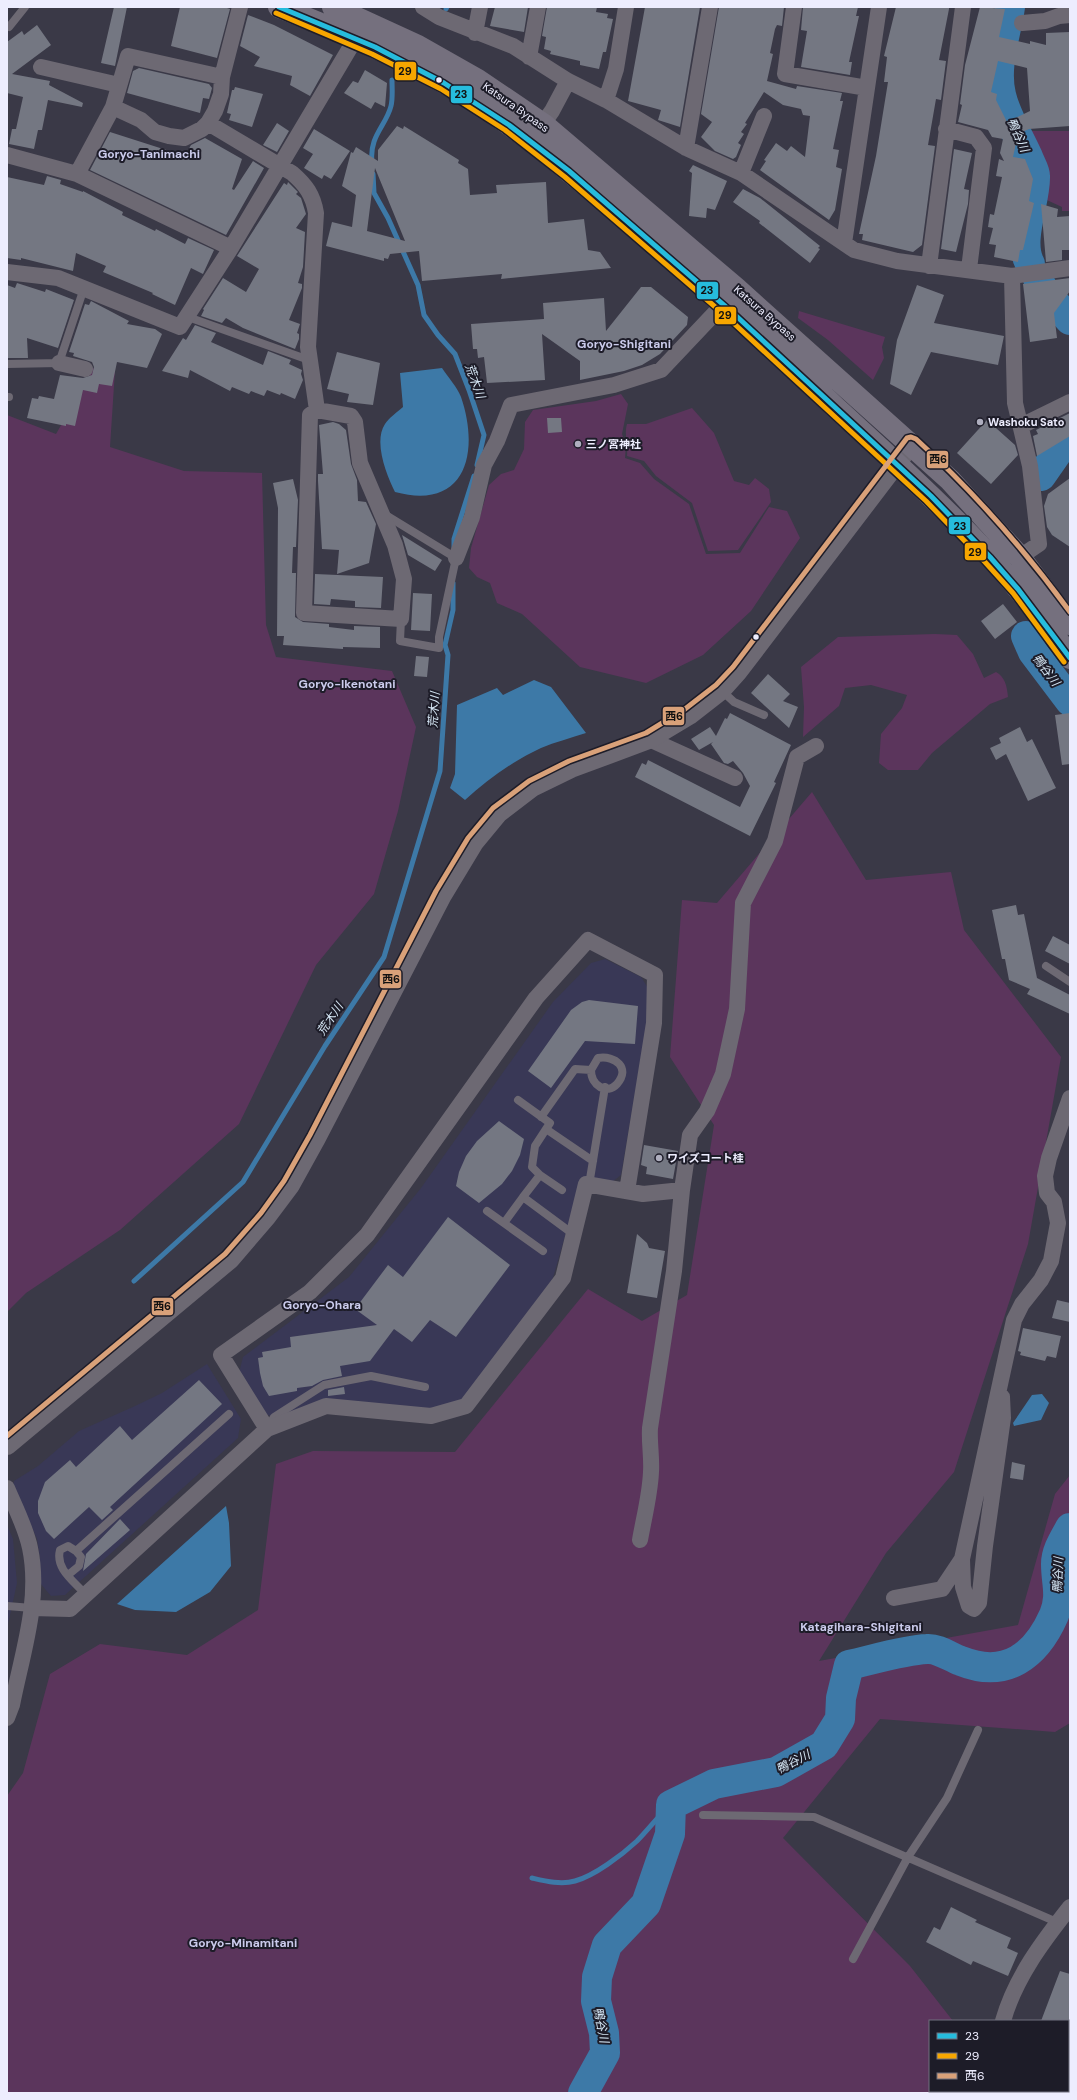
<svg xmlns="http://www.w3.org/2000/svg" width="1077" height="2100" font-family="'DM Sans','Noto Sans JP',sans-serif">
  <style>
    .built { fill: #393856 }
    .green { fill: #5b355c }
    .water { fill: #3d79a7 }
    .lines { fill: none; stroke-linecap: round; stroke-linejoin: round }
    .stream { stroke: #3d79a7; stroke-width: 5 }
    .river { stroke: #3d79a7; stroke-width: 30 }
    .building { fill: #747782; fill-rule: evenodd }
    .service { stroke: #6d6973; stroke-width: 8 }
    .minor { stroke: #6d6973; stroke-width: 16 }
    .tertiary { stroke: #6d6973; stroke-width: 20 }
    .trunk { stroke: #75707e; stroke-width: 22 }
    .bus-1-casing { stroke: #1d1c28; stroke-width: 8 }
    .bus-2-casing { stroke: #1d1c28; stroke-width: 8 }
    .bus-3-casing { stroke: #1d1c28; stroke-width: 8 }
    .bus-1 { stroke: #26bcdd; stroke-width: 5 }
    .bus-2 { stroke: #f7a600; stroke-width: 5 }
    .bus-3 { stroke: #d9a179; stroke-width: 5 }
    .bus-dot { fill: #ededfe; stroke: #1d1c28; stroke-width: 1.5 }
    .poi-dot { fill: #aeaebe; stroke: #1d1c28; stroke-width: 1.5 }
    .labels { text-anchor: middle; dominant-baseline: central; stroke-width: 4; stroke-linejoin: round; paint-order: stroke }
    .street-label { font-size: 11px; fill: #ededfe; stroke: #1d1c28 }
    .poi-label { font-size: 11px; font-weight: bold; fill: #ededfe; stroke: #1d1c28; text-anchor: start }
    .water-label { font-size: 12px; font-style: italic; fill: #d5e6f4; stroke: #1d1c28 }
    .neighbourhood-label { font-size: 12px; font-weight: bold; fill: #cbcbec; stroke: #1d1c28 }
    .line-badge { stroke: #1d1c28; stroke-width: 1.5 }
    .pale-badge-label { font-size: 11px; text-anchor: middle; font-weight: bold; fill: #111 }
  </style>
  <rect width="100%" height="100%" fill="#3a3947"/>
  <path class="built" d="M605 959 641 977 648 988 646 1028 621 1175 612 1182 582 1178 552 1281 461 1402 435 1410 328 1400 279 1419 265 1414 239 1373 243 1357 349 1277 421 1188 553 1002 591 963Z
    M207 1364 241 1419 238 1438 65 1595 51 1596 40 1583V1558L37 1539 13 1485 14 1481 38 1466 79 1431 135 1406 162 1393Z
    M7 1525 13 1539 17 1583 7 1629Z"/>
  <path class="green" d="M1032 131H1069L1070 211H1062V207L1038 196 1040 172 1025 140Z
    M799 311 885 337 882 347 884 358 873 380 828 340 798 318Z
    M96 364 115 370 110 447 184 471 262 473 266 625 276 657 392 671 416 727 398 811 374 894 316 965 239 1124 120 1230 26 1293 7 1312V415L56 434Z
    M621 394 628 404 622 434 626 445 625 458 640 463 654 479 689 504 706 554 740 553 769 507 787 511 800 538 751 611 703 655 646 683 580 667 522 614 497 603 490 583 477 577 469 568 471 548 489 485 501 474 514 470 524 449 525 422 533 410 596 401Z
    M692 408 714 433 734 481 749 485 755 478 769 489 771 502 738 550 708 551 692 503 656 476 644 461 627 456C628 445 624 435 627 424H646Z
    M935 634 957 635 973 654 984 678 996 672C1005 677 1007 686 1008 697L990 704 932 753 918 770H888L879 763 881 734 902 708 907 695 871 685 845 688 839 706 803 737 804 707 801 667 838 637Z
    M812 792 866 880 951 872 964 930 1061 1057 1028 1244 954 1472 886 1553 819 1661 1018 1625 1055 1494 1070 1475V1723L1055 1732 880 1719 783 1838 910 1966 953 2021H930V2091H1029L1032 2093H7V1796L23 1773 50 1674 100 1644 187 1655 258 1610 276 1464 313 1451 455 1452 588 1289 642 1321 687 1295 714 1125 670 1057 682 900 717 903Z"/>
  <path class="water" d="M442 368C448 377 457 387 461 397 480 452 466 511 395 492 387 476 373 442 385 424 389 418 397 412 403 407L400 373Z
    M534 680 551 687 586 733C571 738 555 742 541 748 513 761 488 779 465 800L450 788 455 774 457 705 497 688 503 695Z
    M1042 1394 1049 1403 1041 1420 1014 1426 1013 1423 1032 1395Z
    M226 1506 229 1523 231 1566 210 1592 176 1612 135 1610 117 1604Z"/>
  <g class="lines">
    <path class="stream" d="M446 9 447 7
      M372 162C369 136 386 126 391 106 393 98 392 88 392 80
      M373 174 374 193 388 218 418 285 424 315 438 335 455 354 469 390 484 435 477 465
      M454 547V539L474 476
      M134 1281 243 1182 325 1046 384 957 440 771 448 655 445 645 453 610V583
      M532 1878C545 1881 561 1885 575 1881 594 1876 622 1855 637 1841 649 1829 658 1816 671 1805"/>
    <path class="river" d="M1010 7C1006 36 994 65 1001 95 1006 116 1019 137 1028 157 1030 163 1035 170 1035 176 1036 202 1017 240 1030 264
      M1038 279 1044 291 1070 320
      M1041 476 1064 443 1070 440
      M1026 636 1033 652 1070 701
      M583 2093 605 2053 604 2033 596 2001 597 1977 607 1945 646 1904 670 1834 671 1805 714 1784 776 1772 824 1745 840 1719 841 1698 849 1665C872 1660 904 1650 927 1649 938 1648 950 1657 961 1661 1006 1679 1036 1656 1054 1615 1062 1595 1056 1584 1056 1564 1056 1551 1064 1539 1070 1528"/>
  </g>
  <path class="building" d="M114 7H127L115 66 101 63Z
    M180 7H224L230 9 217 58 171 46Z
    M495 7H528L524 32 490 26Z
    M547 7H597L596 12 608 14 607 18 613 19 606 52H603L599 69 580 65V61L550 54 551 51 544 49 546 37 542 36Z
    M645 7H700L680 127 658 120 661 110 628 101Z
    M719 7H784L782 26 777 25 775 29 770 53 773 54 767 81 796 89 797 86 842 93 840 101H843L833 149 839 150 836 167 842 169 835 210 829 220 760 170 766 161 764 160 776 143 787 151 791 146 805 157 810 116 803 115 801 109 783 105 764 92 745 123 747 124 741 132 744 134 738 143 741 145 736 157 733 159 715 151 701 137 712 122 701 114Z
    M803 7H858L856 16H859L849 62H852L850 75 801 67 807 31 801 30Z
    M896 7H949V9L939 60 946 61 941 100 936 99 928 145 935 146 922 245 913 252 862 240 863 234H859L876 156 888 82H884L887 57 884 56Z
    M980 7 1005 9 999 37 1030 44V41L1046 45V33L1070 32V126L1029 129 1018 134 1013 157 1025 159 1033 179 1029 201 1034 203 1023 250H1020L1018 262 994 257 996 245 989 244 993 228 988 227 990 214 994 215 1002 177 996 176 999 159 1004 161 1000 153 1003 139 992 137 988 130 958 122 962 105 960 104 965 65ZM998 61 1027 68 1030 111 1007 122 996 100 997 94 991 92Z
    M248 15 274 25 333 55 310 96 290 85 292 76 254 66 260 57 240 46Z
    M37 25 51 45 12 74 50 81 49 85 83 103 82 107 48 100 42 130H38L34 149 9 144 12 129H16L23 97 7 93V42L22 31 24 35Z
    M139 68 209 84 212 88 209 99 203 98 200 113 127 93 133 71Z
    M365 70 387 83 385 107 375 102 371 109 344 93 353 81 358 83Z
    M235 87 263 94 252 127 229 120 231 114 227 113 232 90H234Z
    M277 123 289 131 277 152 263 145Z
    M397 126 403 129 404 126 459 160 458 163 468 169 470 195 497 193 496 185 546 182 548 223 584 219 588 250 600 252 611 268 501 279 502 274 422 281 419 251 390 254 388 259 384 258V261L326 246 332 222 352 227 356 195 342 186 351 152 353 153 356 147 378 161V150ZM375 168 405 241 367 231Z
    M314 129 350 151 331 179 324 175 322 179 304 168 313 154 303 148Z
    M110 132 185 156 191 145 205 138 242 159 232 189 234 190 253 161 264 168 226 235 90 170Z
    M954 149 972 153 964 189 969 190 968 204 956 252 941 249Z
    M693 165 727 181 715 210 707 208 706 218 689 216 692 173 689 171Z
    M47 176 61 180 60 184 83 192V191L123 212 122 215 155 231 156 229 185 244 188 238 214 250 203 274 191 268 175 305 152 294 153 293 103 272 106 266 76 253 73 271 21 258V260L7 258V177L44 185Z
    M288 182 298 192 296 194 301 198 306 214 296 228 305 232 303 267 298 283 302 284V288L289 320 300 324 297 333 299 334V339L295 349 243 328 226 318 222 323 201 316 204 310 203 309 223 278 246 292 259 269 237 256 284 183 287 185Z
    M743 189 760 198 820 246 818 248 820 249 810 263 759 223 760 221 733 202Z
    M1041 204 1058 209 1057 217 1070 216V250H1062V260L1046 262Z
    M1070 278V291L1054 313 1057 338 1030 342 1023 284Z
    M17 283 45 292 46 289 74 300 58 348 27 338 28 358H7V285L15 288Z
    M917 285 944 295 934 323 1004 336 998 365 931 352 911 395 890 384 897 340Z
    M641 287H651L688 317 687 325 660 354 642 365 624 371 580 380V361L542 334 545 380 487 383 484 357 478 358 477 349H473L471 324 544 319 543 303 604 298 606 331Z
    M91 301 129 321 127 324 155 329 162 334 147 368 117 362 112 386 99 384 97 393 83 390 75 426 66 424V426L27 418 32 398 38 399 39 396 54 399 60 375 83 378 92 375 94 367 92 362 73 356 74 353 69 352 85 304 89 305Z
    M195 325 216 333 211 342 263 365 268 351 291 360 289 364 302 370 301 374 303 380 295 399 281 393 280 395 267 390 264 396 251 391 249 394 232 387 230 391 190 370 188 378 162 371 183 338 186 340Z
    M337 352 380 363 373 405 347 402 349 394 327 389Z
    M1070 413V436L1037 456 1033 436 1038 434 1036 430Z
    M547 418H561L562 432 548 433Z
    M987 420 1015 445 1018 455 991 484 957 453Z
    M333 422 339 424 346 430 351 464 357 480 358 501 366 502 376 524 369 563 337 574 339 550 322 549 318 481V474H323L319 425Z
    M1070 478V547L1052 535 1047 527 1044 506 1048 494Z
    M293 479 298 500 296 547H293L292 573H296L295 617 303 622 329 624V627L354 630V626L380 627V648L343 647V649L283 645 284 636H277L278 508 273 483Z
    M402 535 442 560 435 571 408 555Z
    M315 574 383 577 381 608 355 607V601L331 599 330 605 314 604Z
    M413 593 432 594 430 631 411 630Z
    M1003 604 1017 622 995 639 981 621Z
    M416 656 429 657 427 677 414 676Z
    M768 674 790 694 783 701 798 707 789 728 751 693Z
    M730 713 791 745 774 782 776 783 750 836 635 777 642 763 646 765 648 760 740 807 750 786 743 773 733 761 728 764 724 763 711 744 713 742 699 750 691 739 710 727 716 736 725 718 727 719Z
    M1070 713V764L1062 765 1055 715Z
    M1020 727 1027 742 1032 739 1056 788 1028 801 1006 754 996 760 990 748 1001 743 999 738Z
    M1016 905 1018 915 1024 914 1037 978 1070 995V1014L1027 994 1030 989 1009 980 1005 959H1002L992 910Z
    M1053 936 1070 945V964L1045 951Z
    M589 1000 638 1006 635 1044 585 1041 551 1088 528 1071 571 1010 582 1002Z
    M499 1121 524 1139 520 1155 512 1171 502 1184 479 1203 456 1186 459 1172 466 1156 477 1141Z
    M644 1145 678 1151 673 1179 646 1174 647 1167 641 1165Z
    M448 1217 510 1265 456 1337 430 1320 412 1342 394 1329 370 1361 340 1366 342 1376 323 1380 312 1386 297 1388V1391L269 1396 263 1386 260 1373 258 1358 263 1357 262 1352 291 1347 290 1337 377 1325 355 1309 388 1265 403 1277Z
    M637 1234 647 1243 649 1248 665 1251 657 1298 627 1293Z
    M1057 1300 1070 1303V1322L1052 1318Z
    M1023 1328 1061 1336 1056 1358 1047 1356 1045 1361 1020 1355 1021 1352 1018 1351Z
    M199 1380 222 1404 110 1507 113 1510 102 1520 89 1507 54 1539 46 1531 38 1513V1501L45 1482 70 1460 76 1467 120 1426 132 1440Z
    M344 1387 345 1394 328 1396V1390Z
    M1012 1462 1025 1465 1023 1480 1010 1478Z
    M120 1519 130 1530 83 1571 86 1554Z
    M951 1907 977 1920 975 1922 1011 1938 1007 1948 1018 1953 1008 1976 973 1961 971 1965 926 1942 934 1927 940 1930Z
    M1060 1971 1070 1974V2021H1041Z"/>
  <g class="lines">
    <path class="service" d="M9 27 25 7
      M188 317 309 360
      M7 364 59 363 84 288
      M7 397H9
      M384 514 456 558 439 637V648L400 641 401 619
      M721 690 734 702 764 715
      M1046 966 1070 982
      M518 1100 550 1123 535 1146 532 1167 540 1175 523 1197 573 1234
      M541 1117 575 1069 591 1070C591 1086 607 1095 617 1084 631 1068 615 1055 598 1058L591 1070
      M546 1129 593 1161
      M540 1175 562 1190
      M589 1185 605 1087
      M487 1211 543 1251
      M504 1223 523 1197
      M269 1426 274 1417 324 1385 371 1376 425 1387
      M68 1575 79 1566 81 1557 76 1551
      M86 1595C74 1581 55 1569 60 1550L68 1546 76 1551 229 1414
      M7 1606 32 1608
      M703 1815 814 1817 1059 1923
      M853 1959 908 1857 947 1798 978 1730"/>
    <path class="minor" d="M423 7 439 17 513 46 568 81 606 100 686 148 741 173 854 250 897 261 1012 276 1070 268
      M794 7 785 74 867 88
      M1022 23 1045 21 1059 16 1070 15
      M475 33 480 7
      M529 57 538 7
      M41 67 119 85
      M606 100 616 69 626 7
      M113 107 128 56 222 77
      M208 123 292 173C306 185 313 195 316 213L308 347 317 410 310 415 304 613 401 619 404 579 395 545 360 463 355 422 351 416 317 410
      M946 129 976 137 984 148 969 269
      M537 132 552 111 568 81
      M686 148 710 7
      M7 155 77 174 231 248
      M741 173 764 116
      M77 174 113 107 141 120 155 132 169 136 184 138 202 129 208 123 215 111 221 94 222 77 240 7
      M844 243 879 7
      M929 266 963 7
      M7 272 58 278 180 327 231 248 360 31
      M1012 276 1015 403 1030 466 1039 544 1020 557
      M59 363 85 369
      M1021 426 1070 402
      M456 558 472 517 484 465 497 441 511 405 614 385 661 370 730 297
      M649 739 735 778
      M267 1429 221 1355 310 1292 367 1235 536 998 588 940 655 975 654 1023 627 1191
      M7 1488C15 1507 26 1528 30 1548 41 1600 22 1654 12 1705L7 1718
      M640 1540C644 1517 650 1495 651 1472 652 1457 649 1442 650 1428L674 1271 682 1190 690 1135 707 1111 723 1074 737 1009 743 903 775 841 797 757 816 746
      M962 1559 963 1587 969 1606 974 1609 979 1603 985 1546 1003 1418 1002 1397
      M894 1598 942 1589 962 1559 1014 1320 1022 1304 1041 1280 1051 1261 1058 1223 1054 1202 1047 1193 1045 1176 1049 1158 1070 1098
      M32 1608 70 1609 267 1429 326 1406 431 1416 466 1406 563 1278 586 1184 643 1194 682 1190
      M1003 2021C1015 1978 1043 1941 1070 1907
      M1003 2091V2093"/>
    <path class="tertiary" d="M7 1445 230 1259 266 1217 290 1185 316 1138 442 895 474 842 498 813 532 787 571 768 649 739 689 715 721 690 738 671 911 444"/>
    <path class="trunk" d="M279 7C344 33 407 59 467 96 524 132 576 177 627 220 698 282 768 343 836 408 921 486 1006 561 1070 658
      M333 7 418 46 478 80 543 124 737 289 950 480 1020 557 1070 624"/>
    <g class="bus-1-casing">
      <path id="bus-1" d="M279 7 375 47 444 83 509 125 569 171 733 313 931 496 990 557 1018 589 1070 658"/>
    </g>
    <g class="bus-2-casing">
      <path id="bus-2" d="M276 13 372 54 441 89 505 130 565 177 728 318 926 501 985 562 1013 593 1064 662"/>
    </g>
    <g class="bus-3-casing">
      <path id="bus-3" d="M7 1436 225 1254 261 1213 284 1181 310 1135 436 891 468 838 493 808 529 781 569 761 646 733 685 709 716 685 733 667 907 438 911 437 916 439C974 492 1024 549 1070 612"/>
    </g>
    <use href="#bus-1" class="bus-1"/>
    <use href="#bus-2" class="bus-2"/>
    <use href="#bus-3" class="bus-3"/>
  </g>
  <g class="bus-dot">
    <circle cx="439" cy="80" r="3.5"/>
    <circle cx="756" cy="637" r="3.5"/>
  </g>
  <g class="poi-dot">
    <circle cx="980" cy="422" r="4"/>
    <circle cx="578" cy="444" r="4"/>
    <circle cx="659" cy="1158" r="4"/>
  </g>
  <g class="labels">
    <g class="street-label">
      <text transform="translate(516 107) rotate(35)">Katsura Bypass</text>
      <text transform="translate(765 313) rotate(41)">Katsura Bypass</text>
    </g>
    <g class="poi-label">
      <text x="988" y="422">Washoku Sato</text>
      <text x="586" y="444">三ノ宮神社</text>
      <text x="667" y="1158">ワイズコート桂</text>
    </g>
    <g class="water-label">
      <text transform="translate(1018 135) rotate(66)">鴨谷川</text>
      <text transform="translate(475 381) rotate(70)">荒木川</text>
      <text transform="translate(1046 670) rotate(53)">鴨谷川</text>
      <text transform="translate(434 710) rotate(-86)">荒木川</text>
      <text transform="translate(330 1019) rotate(-56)">荒木川</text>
      <text transform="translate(1058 1575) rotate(-88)">鴨谷川</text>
      <text transform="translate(793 1762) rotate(-27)">鴨谷川</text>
      <text transform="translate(601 2025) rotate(79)">鴨谷川</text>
    </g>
    <g class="neighbourhood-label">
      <text x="149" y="154">Goryo-Tanimachi</text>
      <text x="624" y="344">Goryo-Shigitani</text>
      <text x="347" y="684">Goryo-Ikenotani</text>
      <text x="322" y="1305">Goryo-Ohara</text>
      <text x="861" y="1627">Katagihara-Shigitani</text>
      <text x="243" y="1943">Goryo-Minamitani</text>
    </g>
  </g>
  <g class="line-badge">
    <rect x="394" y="61" width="23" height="20" rx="4" fill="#f7a600"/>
    <rect x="450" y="85" width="23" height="19" rx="4" fill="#26bcdd"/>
    <rect x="696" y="281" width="23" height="19" rx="4" fill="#26bcdd"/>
    <rect x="714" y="306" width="23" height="19" rx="4" fill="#f7a600"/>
    <rect x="926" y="450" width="23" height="19" rx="4" fill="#d9a179"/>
    <rect x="948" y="516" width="23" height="19" rx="4" fill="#26bcdd"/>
    <rect x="964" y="542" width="23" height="19" rx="4" fill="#f7a600"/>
    <rect x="662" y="706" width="23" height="20" rx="4" fill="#d9a179"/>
    <rect x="379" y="969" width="23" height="20" rx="4" fill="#d9a179"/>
    <rect x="151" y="1297" width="23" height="19" rx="4" fill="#d9a179"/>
  </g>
  <g class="pale-badge-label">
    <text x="405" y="75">29</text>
    <text x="461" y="98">23</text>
    <text x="707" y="294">23</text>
    <text x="725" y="319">29</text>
    <text x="938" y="463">西6</text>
    <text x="960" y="530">23</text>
    <text x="975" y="556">29</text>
    <text x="674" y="720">西6</text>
    <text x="391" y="983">西6</text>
    <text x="162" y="1310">西6</text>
  </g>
  <rect width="1077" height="2100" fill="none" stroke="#ededfe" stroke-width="16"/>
  <rect x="929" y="2020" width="140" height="72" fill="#1d1c28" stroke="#70707e"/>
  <rect x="937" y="2033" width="20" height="6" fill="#26bcdd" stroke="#70707e"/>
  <text x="965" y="2040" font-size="12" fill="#ededfe">23</text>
  <rect x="937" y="2053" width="20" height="6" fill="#f7a600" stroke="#70707e"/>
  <text x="965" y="2060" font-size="12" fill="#ededfe">29</text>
  <rect x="937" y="2073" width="20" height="6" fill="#d9a179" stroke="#70707e"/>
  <text x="965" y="2080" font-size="12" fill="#ededfe">西6</text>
</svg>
